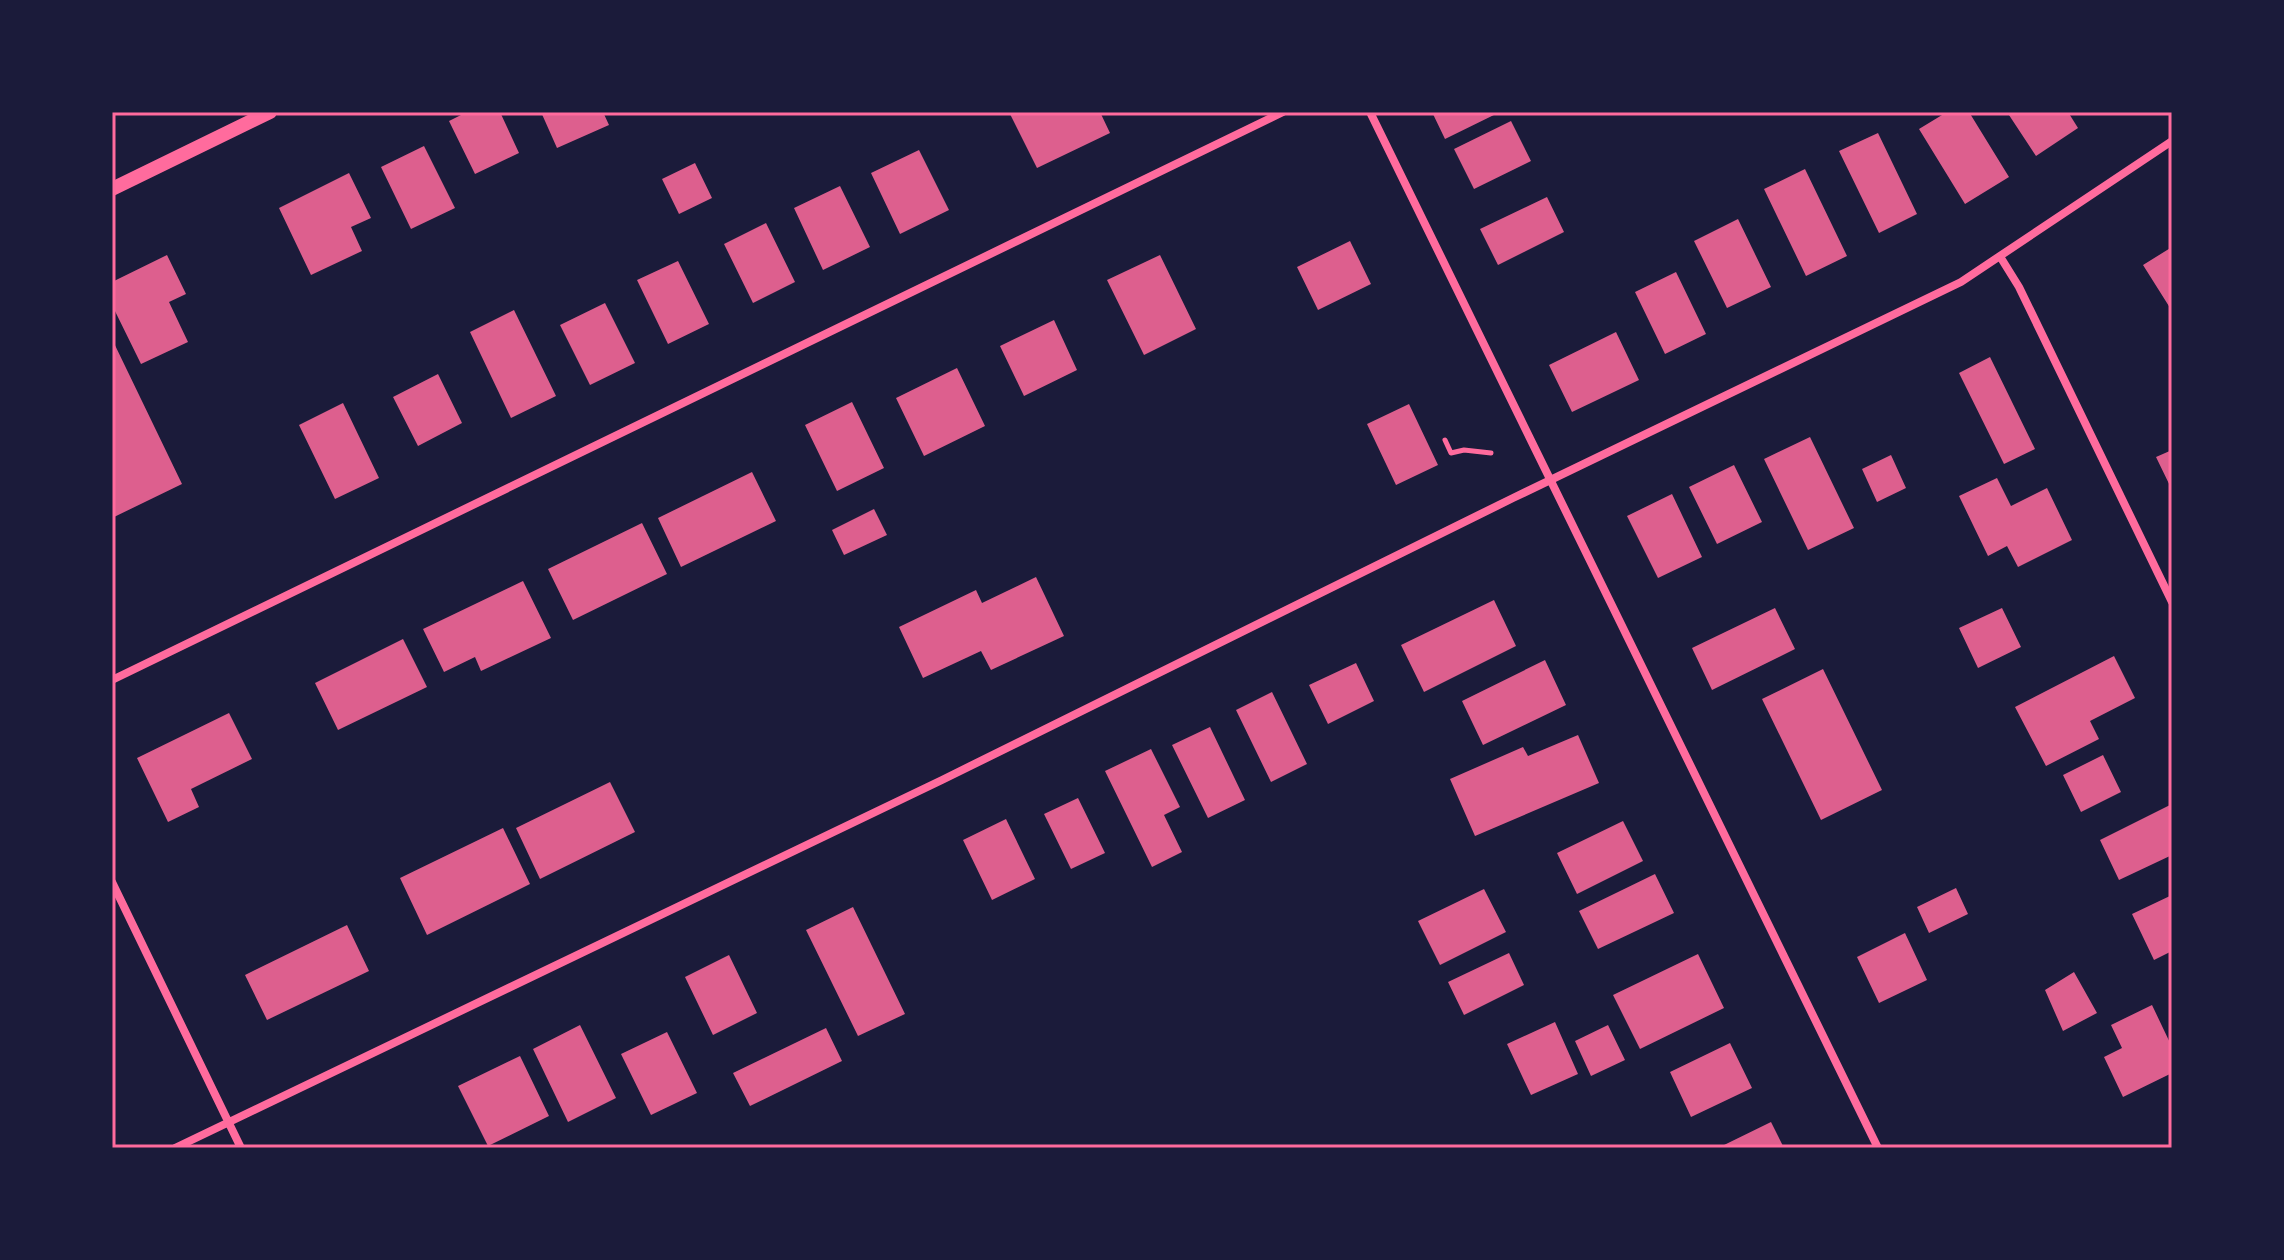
<svg xmlns="http://www.w3.org/2000/svg" width="2284" height="1260" font-family="Manrope,sans-serif">
  <style>
    .building { fill: #dd5f8e }
    .lines { fill: none; stroke-linecap: round; stroke-linejoin: round }
    .path { stroke: #ff6b9d; stroke-width: 5 }
    .minor { stroke: #ff6b9d; stroke-width: 8 }
    .tertiary { stroke: #ff6b9d; stroke-width: 14 }
    .neatline { fill: none; stroke: #ff6b9d; stroke-width: 3 }
  </style>
  <rect width="100%" height="100%" fill="#1b1b3a"/>
  <path class="building" d="M467 112H500L519 153 475 174 449 121Z
    M541 112H603L609 125 557 148Z
    M1014 112H1100L1110 133 1037 168 1010 114Z
    M1432 112H1500L1445 139Z
    M1947 112H1969L2009 177 1965 204 1919 129Z
    M2007 112H2068L2078 128 2036 156Z
    M1511 121 1531 161 1474 189 1454 149Z
    M1878 133 1917 214 1879 233 1839 151Z
    M424 146 455 208 411 229 381 167Z
    M919 150 949 210 900 234 871 173Z
    M695 163 712 198 679 214 662 179Z
    M1805 169 1847 256 1806 276 1764 189Z
    M349 173 371 218 351 227 362 251 311 275 279 208Z
    M840 186 870 247 823 270 794 208Z
    M1547 197 1564 232 1498 265 1480 229Z
    M1738 219 1771 287 1727 308 1694 241Z
    M766 223 795 282 753 303 724 244Z
    M1350 241 1371 284 1318 310 1297 267Z
    M2172 247V311L2143 265Z
    M167 255 186 294 169 302 188 342 141 364 112 305V282Z
    M1160 255 1196 329 1144 355 1107 280Z
    M678 261 709 324 668 344 637 280Z
    M1676 272 1706 334 1665 354 1635 292Z
    M605 303 635 363 590 385 560 325Z
    M514 310 556 396 511 418 470 332Z
    M1054 320 1077 370 1024 396 1000 346Z
    M1616 332 1639 380 1572 412 1549 365Z
    M112 339 182 484 112 518Z
    M1990 357 2035 449 2004 464 1959 373Z
    M957 368 985 426 924 456 896 398Z
    M438 374 462 423 418 446 393 397Z
    M852 402 884 468 837 491 805 425Z
    M343 403 379 478 335 499 299 425Z
    M1409 404 1438 465 1396 485 1367 424Z
    M1810 437 1854 528 1808 550 1764 459Z
    M2172 450V490L2156 457Z
    M1891 455 1906 488 1877 502 1862 469Z
    M1734 465 1762 522 1717 544 1689 487Z
    M752 472 776 521 681 567 658 518Z
    M1997 478 2011 506 2047 488 2072 540 2018 567 2007 546 1988 556 1959 496Z
    M1672 494 1702 557 1658 578 1627 516Z
    M874 509 887 535 844 555 832 530Z
    M642 523 667 574 573 620 548 569Z
    M1036 577 1064 636 991 670 981 651 923 678 899 627 976 590 982 603Z
    M523 581 551 638 481 671 475 657 444 672 423 629Z
    M1494 600 1516 646 1424 692 1401 645Z
    M1775 608 1795 649 1712 690 1692 648Z
    M2002 608 2021 647 1978 668 1959 628Z
    M403 639 427 687 338 730 315 683Z
    M2114 656 2135 698 2090 721 2099 739 2046 766 2015 707Z
    M1545 660 1566 705 1483 745 1462 701Z
    M1356 663 1374 701 1328 724 1309 685Z
    M1823 669 1882 790 1821 820 1762 699Z
    M1272 692 1307 764 1271 782 1236 710Z
    M229 713 252 759 191 789 199 807 168 822 137 758Z
    M1210 727 1245 800 1208 818 1172 745Z
    M1578 735 1599 783 1475 836 1450 779 1523 747 1528 756Z
    M1151 749 1180 807 1164 815 1182 852 1152 867 1105 771Z
    M2103 755 2121 792 2081 812 2063 775Z
    M610 782 635 832 540 879 516 828Z
    M1078 798 1105 853 1071 869 1044 814Z
    M2172 804V855L2119 880 2100 840Z
    M1006 819 1035 879 992 900 963 840Z
    M1623 821 1643 861 1577 894 1557 853Z
    M503 828 530 884 427 935 400 878Z
    M1655 874 1674 913 1598 949 1579 911Z
    M1956 888 1968 914 1929 933 1917 907Z
    M1484 889 1506 932 1440 965 1418 921Z
    M2172 895V951L2154 960 2132 914Z
    M853 907 905 1014 858 1036 806 930Z
    M347 925 369 971 267 1020 245 975Z
    M1905 933 1927 980 1879 1003 1857 957Z
    M1509 953 1524 985 1464 1015 1448 982Z
    M1698 954 1724 1008 1640 1049 1613 995Z
    M729 955 757 1013 713 1035 685 977Z
    M2074 972 2097 1013 2063 1031 2045 990Z
    M2152 1005 2172 1047V1073L2123 1097 2104 1057 2122 1048 2111 1025Z
    M1555 1022 1578 1074 1531 1095 1507 1044Z
    M580 1025 616 1098 568 1122 533 1049Z
    M1608 1025 1625 1060 1591 1076 1575 1041Z
    M826 1028 842 1061 750 1106 733 1073Z
    M667 1032 697 1093 651 1115 621 1054Z
    M1730 1043 1752 1088 1691 1117 1670 1072Z
    M520 1056 549 1116 488 1146 458 1086Z
    M1771 1122 1784 1148H1724L1722 1146Z"/>
  <g class="lines">
    <path class="path" d="M1445 440 1451 453 1464 450 1491 453"/>
    <path class="minor" d="M1370 112 1878 1148
      M2001 258 2019 287 2172 602
      M112 680 1283 112
      M112 882 241 1148
      M175 1148 942 780 1513 498 1961 282 2172 141"/>
    <path class="tertiary" d="M112 189 270 112"/>
  </g>
  <rect width="2284" height="1260" fill="none" stroke="#1b1b3a" stroke-width="228"/>
  <rect x="114" y="114" width="2056" height="1032" class="neatline"/>
</svg>
